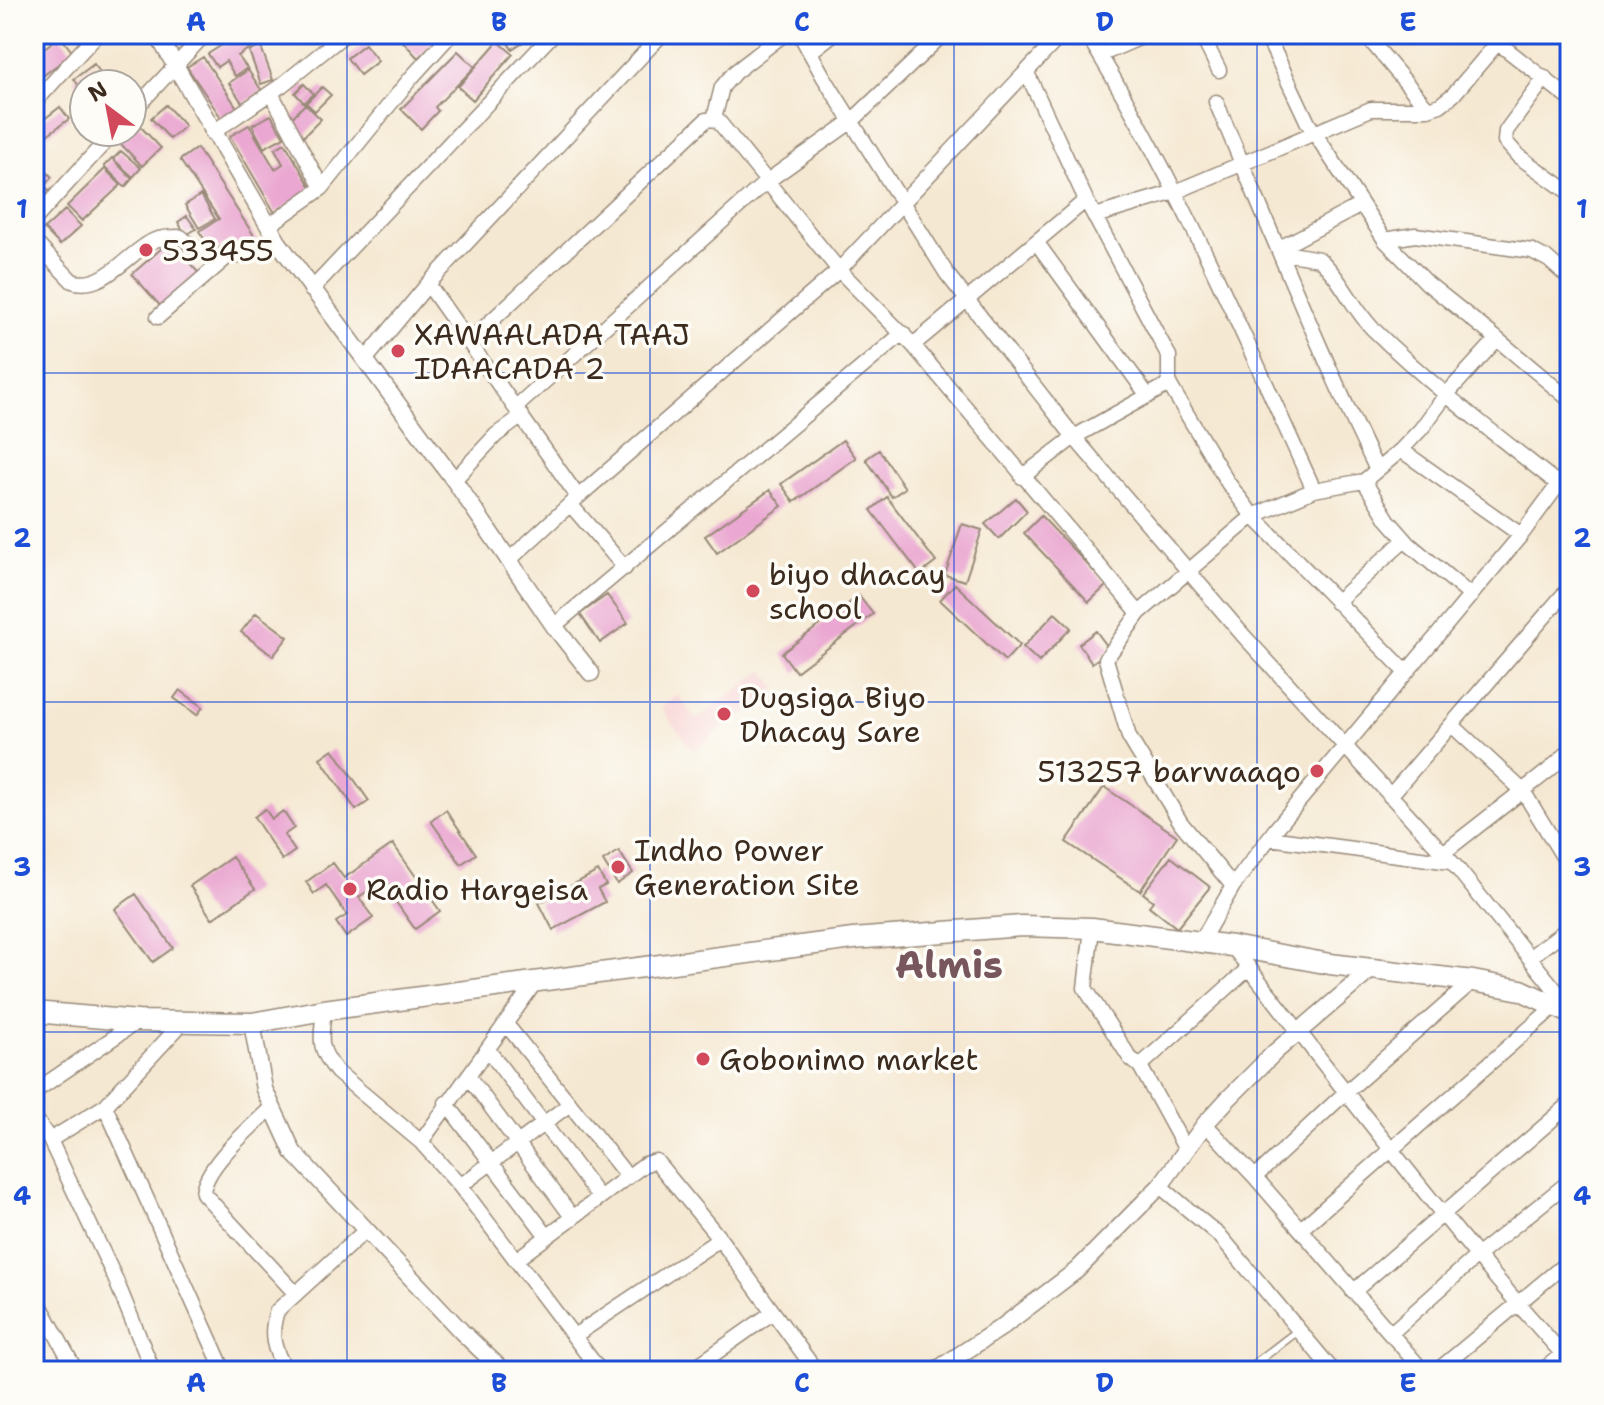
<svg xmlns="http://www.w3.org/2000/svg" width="1604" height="1405" font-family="'Shantell Sans',sans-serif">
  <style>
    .built { fill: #f7cfd0 }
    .building { fill: #eaa7d1 }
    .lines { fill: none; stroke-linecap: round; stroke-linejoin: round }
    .service-casing { stroke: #988978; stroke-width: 10 }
    .minor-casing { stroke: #988978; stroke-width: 17 }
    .tertiary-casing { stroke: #988978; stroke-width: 19 }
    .secondary-casing { stroke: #988978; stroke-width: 23 }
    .service { stroke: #fff; stroke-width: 7 }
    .minor { stroke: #fff; stroke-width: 14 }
    .tertiary { stroke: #fff; stroke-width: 16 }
    .secondary { stroke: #fff; stroke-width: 20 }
    .grid { fill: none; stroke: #1d4ed8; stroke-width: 2; stroke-opacity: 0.55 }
    .poi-dot { fill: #d1495b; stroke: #fdfcf7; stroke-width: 3 }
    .labels { text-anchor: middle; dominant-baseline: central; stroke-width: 7; stroke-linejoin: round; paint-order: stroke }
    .poi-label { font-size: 30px; fill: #3b2a1e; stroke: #fdfcf7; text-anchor: start }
    .district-label { font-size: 38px; font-weight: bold; fill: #78565d; stroke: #fdfcf7 }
    .neatline { fill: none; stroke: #1d4ed8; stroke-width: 3 }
    .grid-label { font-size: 26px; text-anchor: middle; font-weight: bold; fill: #1d4ed8 }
  </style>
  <rect width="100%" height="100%" fill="#fdfcf7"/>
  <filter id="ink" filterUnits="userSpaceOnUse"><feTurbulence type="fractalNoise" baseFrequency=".0125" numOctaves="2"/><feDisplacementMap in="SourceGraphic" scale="16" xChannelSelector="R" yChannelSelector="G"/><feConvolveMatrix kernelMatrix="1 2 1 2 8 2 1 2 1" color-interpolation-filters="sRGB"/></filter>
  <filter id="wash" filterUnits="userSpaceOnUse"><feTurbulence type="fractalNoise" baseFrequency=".006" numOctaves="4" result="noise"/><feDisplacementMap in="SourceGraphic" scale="32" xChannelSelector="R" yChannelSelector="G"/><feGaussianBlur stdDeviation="1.8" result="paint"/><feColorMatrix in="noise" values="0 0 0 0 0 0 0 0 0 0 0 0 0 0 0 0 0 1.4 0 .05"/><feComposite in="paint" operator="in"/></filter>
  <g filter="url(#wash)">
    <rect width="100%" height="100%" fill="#f5e8d2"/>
    <path class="built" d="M764 670 777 688 693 751 661 708 678 695 696 720Z"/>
    <g id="blocks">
      <path class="building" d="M239 34H251L257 43 238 56 247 68 235 76 226 61 217 67 208 54Z
        M400 34H429L436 41 418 58 398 36Z
        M509 34H535L512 49 504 37Z
        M60 36 73 53 40 78 34 69V56Z
        M498 41 513 54 473 100 458 87Z
        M365 44 378 61 360 75 347 58Z
        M261 47 273 80 261 84 249 51Z
        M458 51 475 67 435 107 438 111 421 129 401 109Z
        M203 57 238 109 222 119 187 67Z
        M94 64 109 84H84V93L74 79Z
        M248 70 262 91 243 104 229 83Z
        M304 84 314 94 304 103 295 93Z
        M322 87 331 95 315 111 306 103Z
        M305 104 321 119 299 141 284 126Z
        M166 105 185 126 170 139 151 118Z
        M60 107 69 119 47 135 38 124Z
        M271 115 284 137 264 148 252 125Z
        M137 123 161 148 142 166 118 141 127 132H132V127Z
        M249 125 275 169 283 164 275 149 285 143 313 191 275 213 230 136Z
        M197 148 260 245 242 256 231 240 213 252 199 231 219 219 180 160Z
        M121 151 141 168 133 177 113 159Z
        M112 158 132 179 125 187 104 166Z
        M37 162 52 177 44 186 50 192 39 203 34 198V164Z
        M105 169 121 185 82 221 67 206Z
        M201 195 215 219 199 228 185 205Z
        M65 210 81 226 60 245 44 229Z
        M187 216 196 229 186 235 178 222Z
        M170 241 204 279 162 308 132 274Z
        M843 440 856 458 794 502 781 484Z
        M879 450 905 488 892 497 866 459Z
        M770 490 782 506 717 553 705 536Z
        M887 497 936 562 920 574 871 510Z
        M1016 498 1027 511 999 539 985 524Z
        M1041 516 1107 585 1089 602 1024 533Z
        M962 524 982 530 965 581 945 575Z
        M955 584 1020 645 1005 661 940 600Z
        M607 595 628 623 600 643 580 614Z
        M859 596 873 614 796 672 782 653Z
        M256 613 288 637 273 656 241 632Z
        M1055 613 1071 628 1039 662 1023 647Z
        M1096 631 1110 650 1092 663 1079 644Z
        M180 690 203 707 197 715 174 698Z
        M333 749 369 801 356 810 320 758Z
        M1104 787 1177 836 1140 891 1066 842Z
        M265 809 272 819 283 811 294 828 284 835 295 851 282 860 254 817Z
        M446 810 476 854 461 864 431 821Z
        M393 844 440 911 415 929 393 898 397 895 385 879 359 897 373 918 346 937 336 922 347 915 326 885 314 894 306 882 333 863 344 878Z
        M619 851 633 873 617 884 603 861Z
        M232 857 255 889 212 919 190 886Z
        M1171 857 1210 887 1177 928 1149 906 1153 901 1143 893Z
        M598 871 606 885 598 889 605 902 553 930 539 903Z
        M136 894 173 948 153 962 115 909Z"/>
    </g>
  </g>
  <g filter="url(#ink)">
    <use href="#blocks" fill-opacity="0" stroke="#988978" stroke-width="2"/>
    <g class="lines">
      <g class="service-casing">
        <path id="service" d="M1245 1371 1300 1329"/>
      </g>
      <g class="minor-casing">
        <path id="minor" d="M800 34 823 76 947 274 1074 437 1242 634 1457 868 1570 1008
          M1087 34C1176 178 1244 336 1314 490
          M1201 34 1219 70
          M1266 34 1308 123 1385 240 1427 283 1497 339
          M1365 34 1428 109
          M1487 34 1570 99
          M810 52 833 34
          M1100 55 1148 34
          M1027 73 1086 200 1165 349 1169 356V384L1228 483 1253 516 1406 672
          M1545 78 1506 131 1505 141 1518 156 1570 193
          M271 93 322 188
          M1216 102C1269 226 1318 350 1377 470
          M34 103 97 34
          M132 112 205 34
          M714 119 719 122 839 270 913 345 1139 613
          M714 119 722 87 735 72 784 34
          M212 133 282 85 345 34
          M1095 216 1175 192 1371 109H1428L1440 105 1453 95 1505 34
          M34 220 114 132
          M268 226 322 188 411 78 451 34
          M1385 240 1415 235 1532 251 1549 260 1570 279
          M34 241 72 281C104 292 129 251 155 240 163 237 172 237 181 237 211 266 243 260 278 242
          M1037 243 1148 396
          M1278 249 1361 205
          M1280 252 1319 259C1341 278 1352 307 1372 328 1430 385 1494 433 1558 484
          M428 284 578 497
          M311 290 553 34
          M158 317 226 258
          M470 341 706 120 714 119
          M913 345 1086 200
          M366 359 428 284 662 34
          M516 407 766 182 852 121 943 34
          M1401 450 1521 535
          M1022 477 1074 437 1169 384
          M454 480 496 435 522 416
          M1364 481 1388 520 1409 544 1471 596
          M570 504 625 568
          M508 561 578 497 839 270 1062 34
          M1336 602 1405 540
          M554 626 903 333
          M1453 726 1523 791 1570 868
          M1390 796 1570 587
          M1269 838 1451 862
          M1443 853 1548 771 1570 751
          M1233 886 1181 823 1129 737 1106 659 1139 613 1253 516 1314 490 1364 481 1401 450 1421 429 1446 395 1497 339 1570 400
          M1092 928 1085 988 1130 1058 1140 1066 1186 1150
          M1200 943 1233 886 1275 830 1521 535 1570 469
          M1232 946C1342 1086 1449 1230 1570 1362
          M1530 957 1570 927
          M324 1010C321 1040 317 1047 337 1072L421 1142 460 1186 600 1371
          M506 1024 628 1177
          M488 1050 599 1197
          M1140 1066 1249 968
          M468 1076 573 1218
          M34 1092 138 1021
          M446 1103 547 1236
          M105 1106 224 1371
          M271 1108C251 1128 205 1165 203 1193L296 1294
          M34 1117 50 1140 115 1278 153 1371
          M1205 1124 1255 1177 1423 1371
          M50 1140 105 1106 183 1022
          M421 1142 536 981
          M1255 1177 1346 1092 1473 981
          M460 1186 570 1104
          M1160 1186 1221 1237 1333 1371
          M1301 1229 1556 1005
          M517 1259 645 1164 656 1161 720 1239 816 1371
          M1353 1292 1570 1104
          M34 1294 76 1371
          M1390 1334 1478 1255 1570 1181
          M574 1336 720 1239
          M286 1371C274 1350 269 1335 277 1311L366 1230
          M478 1371 492 1360
          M690 1371 772 1313
          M1437 1371 1570 1260
          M1542 1371 1569 1349"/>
      </g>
      <g class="tertiary-casing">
        <path id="tertiary" d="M157 34 278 242 454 480 554 626 591 673
          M252 1023 264 1089 293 1152 462 1332 503 1371
          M935 1371 1002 1327 1077 1270 1160 1186 1205 1124 1228 1099 1275 1052 1372 969"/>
      </g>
      <g class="secondary-casing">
        <path id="secondary" d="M34 1012 138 1021 252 1023 324 1010 853 939 1022 926 1092 928 1232 946 1330 964 1473 981 1521 990 1570 1013"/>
      </g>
      <use href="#service" class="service"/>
      <use href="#minor" class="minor"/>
      <use href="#tertiary" class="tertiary"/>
      <use href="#secondary" class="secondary"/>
    </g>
  </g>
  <path class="grid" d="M347 34V1371M650 34V1371M954 34V1371M1257 34V1371M34 373H1570M34 702H1570M34 1032H1570"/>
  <g class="poi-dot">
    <circle cx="146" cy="250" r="8"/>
    <circle cx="398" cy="351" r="8"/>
    <circle cx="753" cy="591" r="8"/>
    <circle cx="724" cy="714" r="8"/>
    <circle cx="1317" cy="771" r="8"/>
    <circle cx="618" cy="867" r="8"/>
    <circle cx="350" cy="889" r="8"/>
    <circle cx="703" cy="1059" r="8"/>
  </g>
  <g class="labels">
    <g class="poi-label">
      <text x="162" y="250">533455</text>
      <text x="414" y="334">XAWAALADA TAAJ<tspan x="414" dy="34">IDAACADA 2</tspan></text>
      <text x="769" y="574">biyo dhacay<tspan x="769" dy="34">school</tspan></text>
      <text x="740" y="697">Dugsiga Biyo<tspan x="740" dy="34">Dhacay Sare</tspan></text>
      <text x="1301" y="771" text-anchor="end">513257 barwaaqo</text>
      <text x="634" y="850">Indho Power<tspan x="634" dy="34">Generation Site</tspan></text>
      <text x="366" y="889">Radio Hargeisa</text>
      <text x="719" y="1059">Gobonimo market</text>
    </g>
    <g class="district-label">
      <text x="949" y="964">Almis</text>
    </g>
  </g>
  <rect width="1604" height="1405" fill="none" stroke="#fdfcf7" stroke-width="88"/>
  <g transform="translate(108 108) rotate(328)"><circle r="38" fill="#fdfcf7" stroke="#afa8a0" stroke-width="2"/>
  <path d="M0-6L14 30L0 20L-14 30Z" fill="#d1495b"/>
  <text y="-12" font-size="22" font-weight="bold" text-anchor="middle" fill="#3b2a1e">N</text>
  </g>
  <rect x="44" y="44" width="1516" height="1317" class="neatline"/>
  <g class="grid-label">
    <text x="196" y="31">A</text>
    <text x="499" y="31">B</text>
    <text x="802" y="31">C</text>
    <text x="1105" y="31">D</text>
    <text x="1408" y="31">E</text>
    <text x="22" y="218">1</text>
    <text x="1582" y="218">1</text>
    <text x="22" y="547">2</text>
    <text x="1582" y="547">2</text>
    <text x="22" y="876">3</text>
    <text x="1582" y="876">3</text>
    <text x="22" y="1205">4</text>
    <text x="1582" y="1205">4</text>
    <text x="196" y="1392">A</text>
    <text x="499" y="1392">B</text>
    <text x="802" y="1392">C</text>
    <text x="1105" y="1392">D</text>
    <text x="1408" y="1392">E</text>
  </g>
</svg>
